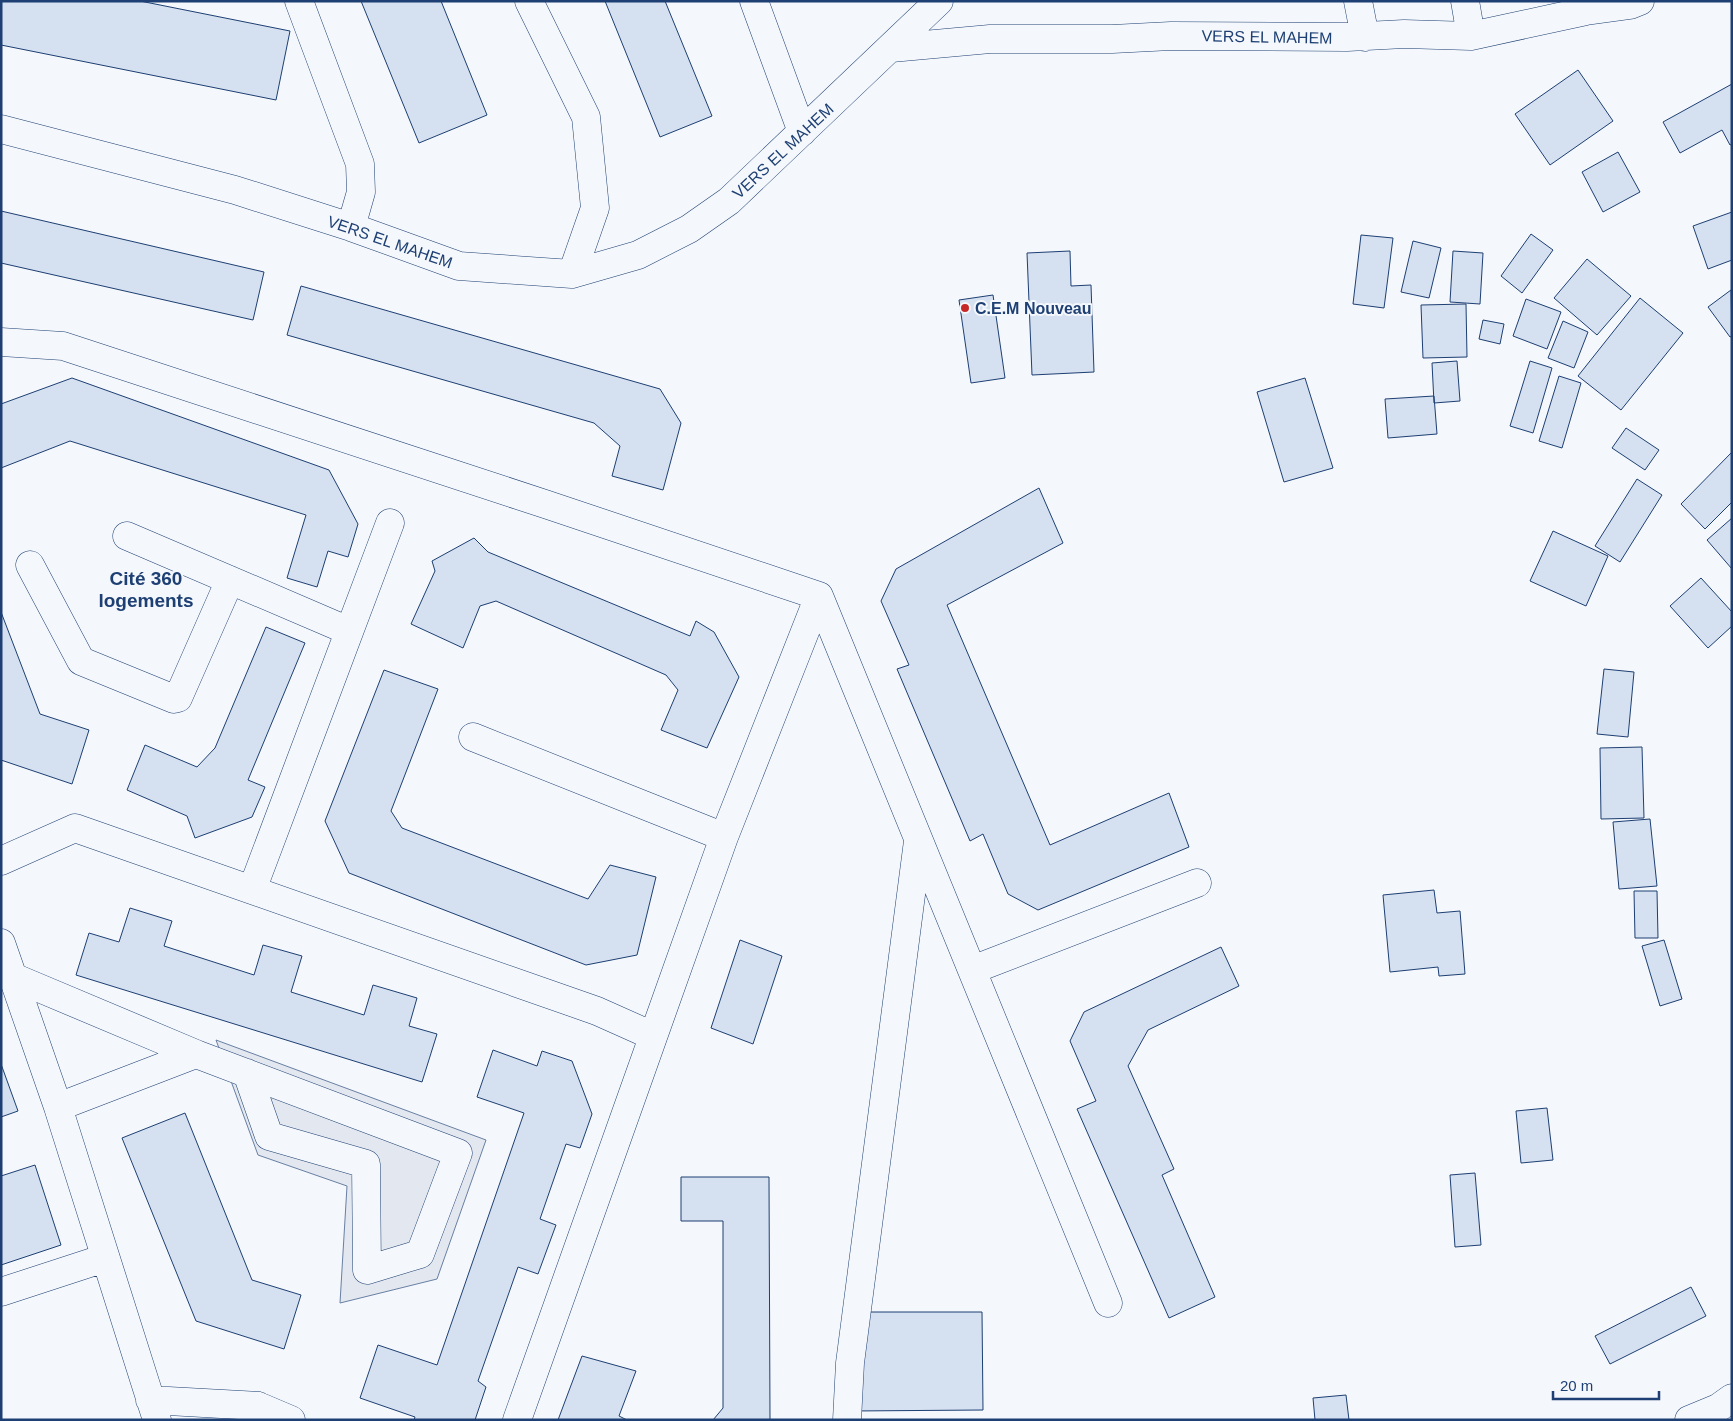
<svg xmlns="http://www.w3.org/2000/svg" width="1733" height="1421" font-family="Helvetica,sans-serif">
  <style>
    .parking { fill: #e3e8f0; stroke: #687fa3 }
    .building { fill: #d5e0f0; stroke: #1d3f73 }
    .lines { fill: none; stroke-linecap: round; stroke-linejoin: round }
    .minor-casing { stroke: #1d3f73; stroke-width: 29 }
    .minor { stroke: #f4f7fb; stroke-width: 28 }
    .poi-dot { fill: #c62828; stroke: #f4f7fb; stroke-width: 2 }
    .labels { text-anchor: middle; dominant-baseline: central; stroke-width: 4; stroke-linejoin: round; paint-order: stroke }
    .street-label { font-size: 16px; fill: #1d3f73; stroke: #f4f7fb }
    .poi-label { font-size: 16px; font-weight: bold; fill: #1d3f73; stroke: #f4f7fb; text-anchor: start }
    .quarter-label { font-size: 19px; font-weight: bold; fill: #1d3f73; stroke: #f4f7fb }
  </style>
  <rect width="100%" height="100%" fill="#f4f7fb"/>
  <path class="parking" d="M216 1040 486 1140 437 1279 340 1303 347 1186 258 1155Z"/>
  <path class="building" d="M1 1H140L290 31 276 100 1 45Z
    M361 1H441L487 115 419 143Z
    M605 1H665L712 116 660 137Z
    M1578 70 1613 121 1550 165 1515 114Z
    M1732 84V144L1730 145 1722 130 1680 153 1663 122Z
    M1618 152 1640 192 1603 212 1582 172Z
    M1 211 264 272 253 320 1 263Z
    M1732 212V260L1708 269 1693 226Z
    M1531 234 1553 250 1522 293 1501 276Z
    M1361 235 1393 238 1384 308 1353 304Z
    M1413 241 1441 248 1429 298 1401 292Z
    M1070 251 1071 286 1091 285 1094 372 1032 375 1027 253Z
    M1453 251 1483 253 1480 304 1450 302Z
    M1587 259 1631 296 1597 335 1554 298Z
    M301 286 660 389 681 423 663 490 612 476 620 446 594 423 287 335Z
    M1731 290 1732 336 1730 337 1708 307Z
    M993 295 1005 378 971 383 959 300Z
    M1640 298 1683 333 1621 410 1578 376Z
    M1526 299 1561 312 1547 349 1513 336Z
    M1466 304 1467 357 1423 358 1421 305Z
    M1483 320 1504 324 1500 344 1479 339Z
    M1563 321 1588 332 1574 368 1548 358Z
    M1457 361 1460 401 1434 403 1432 363Z
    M1530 361 1552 368 1533 433 1510 426Z
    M1559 376 1581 383 1562 448 1539 441Z
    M72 378 329 470 358 524 348 557 328 551 317 587 287 578 306 515 70 441 1 468V404Z
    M1305 378 1333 468 1284 482 1257 392Z
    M1434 396 1437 434 1388 438 1385 399Z
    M1626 428 1659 450 1645 470 1612 448Z
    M1732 452V502L1705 529 1681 504Z
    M1637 479 1662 495 1620 562 1595 546Z
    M1039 488 1063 543 947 605 1050 845 1169 793 1189 847 1038 910 1008 894 983 834 970 841 897 669 909 665 881 601 896 569Z
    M1732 518V569L1707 540Z
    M1553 531 1608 556 1586 606 1530 581Z
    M474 538 488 552 690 636 696 621 714 632 739 677 707 748 661 730 678 690 666 675 496 601 480 606 463 648 411 624 435 571 432 561Z
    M1701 578 1732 612V626L1708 648 1670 606Z
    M1 612 40 714 89 730 72 784 1 760Z
    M266 627 305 643 248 780 265 787 252 817 195 838 187 816 127 790 145 745 197 767 215 748Z
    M1604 669 1634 672 1628 737 1597 734Z
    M384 670 438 689 391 811 402 828 588 899 610 865 656 877 637 955 586 965 349 873 325 821Z
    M1642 747 1644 818 1601 819 1600 748Z
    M1650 819 1657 886 1619 889 1613 822Z
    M1434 890 1437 913 1460 911 1465 974 1439 976 1438 967 1390 972 1383 895Z
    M1634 891H1657L1658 938H1635Z
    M130 908 172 921 164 946 254 975 263 945 302 956 291 992 364 1015 373 985 417 998 409 1026 437 1034 422 1082 76 975 89 933 119 942Z
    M740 940 782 956 753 1044 711 1028Z
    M1664 940 1682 999 1660 1006 1642 946Z
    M1221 947 1239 986 1148 1030 1128 1066 1174 1169 1162 1175 1215 1297 1169 1318 1077 1109 1096 1101 1070 1041 1084 1012Z
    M493 1050 537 1066 542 1051 572 1061 592 1114 580 1148 566 1144 540 1219 556 1225 538 1274 518 1267 478 1381 486 1387 475 1420H414L415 1417 360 1398 378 1345 437 1365 524 1113 477 1097Z
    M1 1064 18 1111 1 1117Z
    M1547 1108 1553 1160 1521 1163 1516 1111Z
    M185 1113 252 1280 301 1295 284 1349 196 1321 122 1138Z
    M35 1165 61 1245 1 1265V1176Z
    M1475 1173 1481 1245 1455 1247 1450 1175Z
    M681 1177H769L770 1420H713L723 1408V1221H681Z
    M1691 1287 1706 1316 1610 1364 1595 1336Z
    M851 1312H982L983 1410 851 1411Z
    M582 1356 636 1371 619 1416 627 1420H558Z
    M1346 1395 1349 1420H1315L1313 1398Z"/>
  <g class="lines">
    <g class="minor-casing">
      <path id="minor" d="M299 1 360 164 361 192 351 227
        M529 1 586 117 595 208 572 274
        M754 1 802 132
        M1358 1 1365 37
        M1465 1 1471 36
        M891 48 990 39H1112L1171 36 1347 37 1404 34 1471 36 1586 11 1630 5 1640 1
        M1 129 235 190 351 227 459 266 572 274 638 255 689 229 729 201 939 1
        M1 342 63 346 545 504 819 596 1108 1303
        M127 536 349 631
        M30 565 81 661 174 699 178 698 230 580
        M473 737 724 837
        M1 861 75 828 597 1011 653 1036
        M252 890 390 523
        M1 943 58 1107 157 1420
        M972 970 1197 883
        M13 977 196 1054
        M58 1107 196 1054 458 1153 420 1254 367 1270 366 1164 269 1136 247 1073
        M1 1292 105 1258
        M150 1400 258 1406
        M244 1417 258 1406 291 1420
        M517 1420 724 837 819 596
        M847 1420 850 1363 918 841
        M1689 1420 1718 1408 1732 1398"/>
    </g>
    <use href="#minor" class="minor"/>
  </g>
  <circle class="poi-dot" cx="965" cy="308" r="5"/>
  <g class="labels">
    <g class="street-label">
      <text transform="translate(1267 37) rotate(1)">VERS EL MAHEM</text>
      <text transform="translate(783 151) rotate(-43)">VERS EL MAHEM</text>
      <text transform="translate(390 242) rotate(19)">VERS EL MAHEM</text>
    </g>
    <g class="poi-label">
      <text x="975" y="308">C.E.M Nouveau</text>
    </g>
    <g class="quarter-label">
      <text x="146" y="578">Cité 360<tspan x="146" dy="22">logements</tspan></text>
    </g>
  </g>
  <rect width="1733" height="1421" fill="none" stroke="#1d3f73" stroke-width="5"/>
  <path d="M1553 1391v8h106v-8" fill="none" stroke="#1d3f73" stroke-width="2.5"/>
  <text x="1560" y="1391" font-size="15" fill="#1d3f73" stroke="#f4f7fb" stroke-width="4" paint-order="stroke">20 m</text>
</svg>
